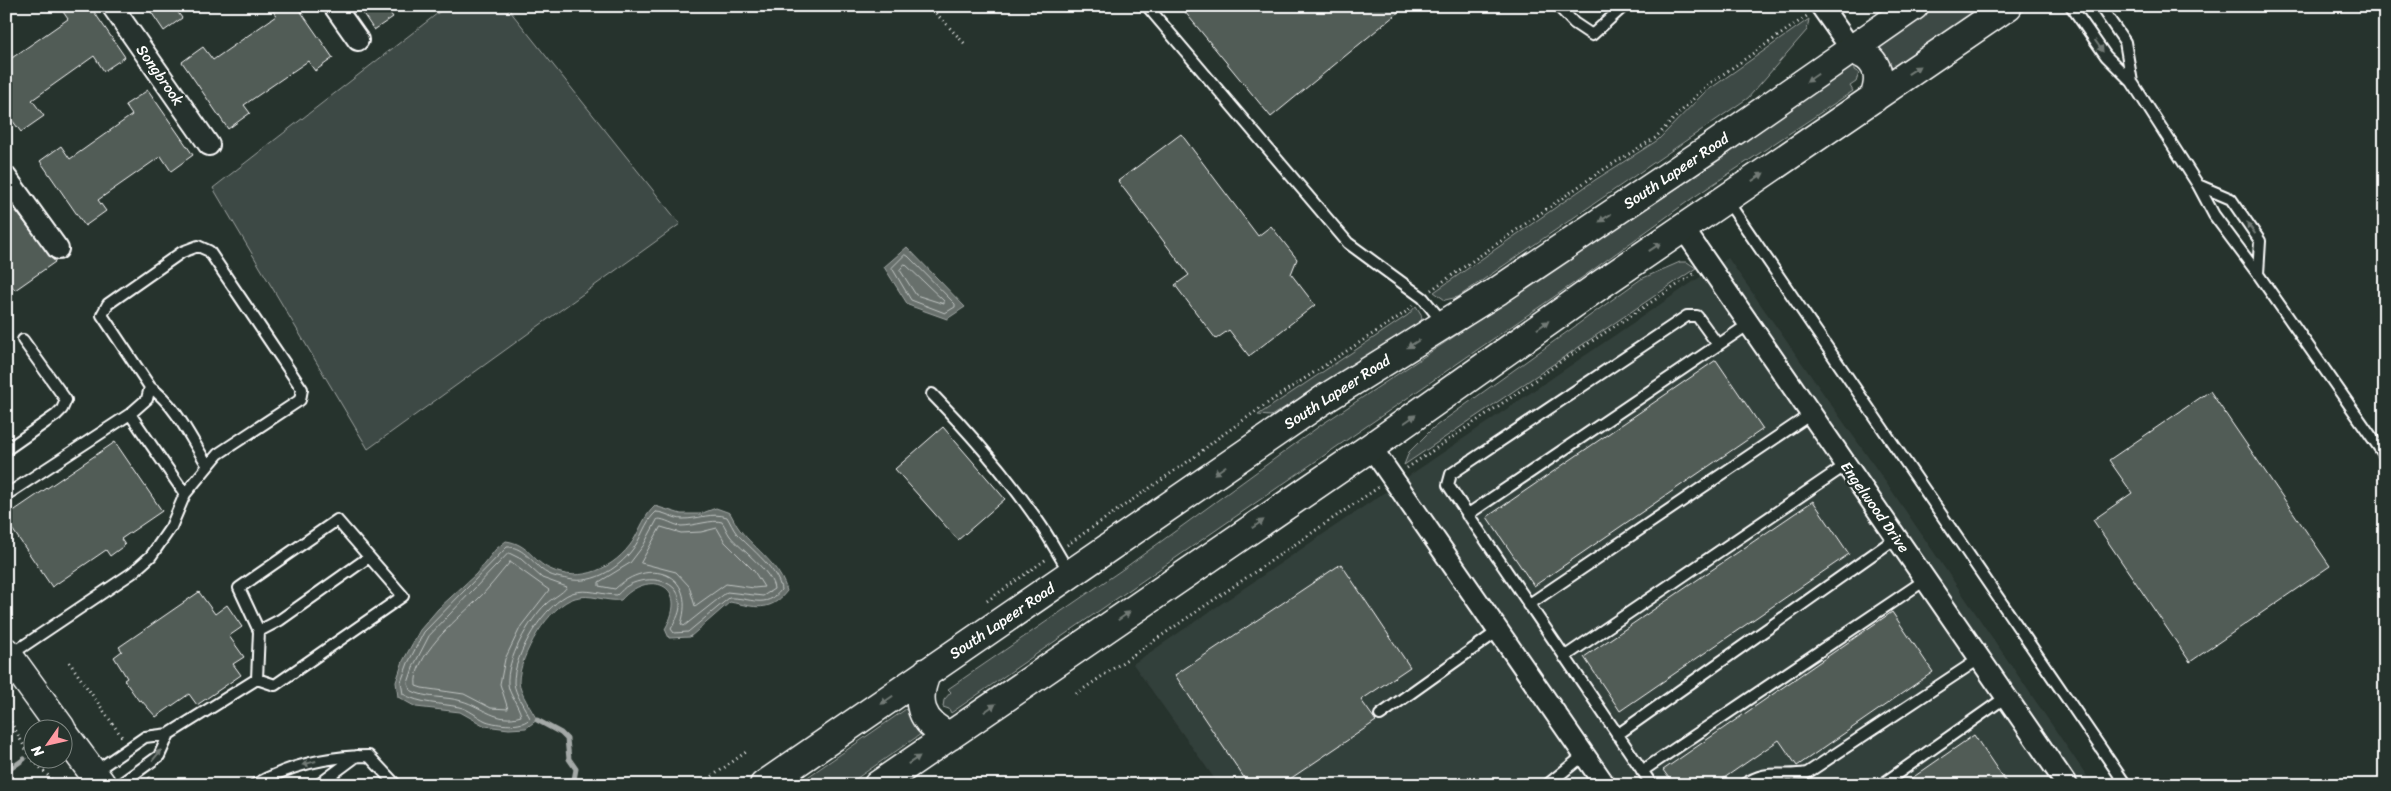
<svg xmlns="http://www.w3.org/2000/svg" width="2391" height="791" font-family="Sriracha,sans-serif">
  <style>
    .built { fill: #333f3a }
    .green { fill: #3e4944; stroke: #9ea4a2 }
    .water { fill: #67706c; stroke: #a4a9a7 }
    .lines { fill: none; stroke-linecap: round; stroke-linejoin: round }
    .shore { stroke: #c2c6c4; stroke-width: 1 }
    .stream { stroke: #a4a9a7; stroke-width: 5 }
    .building { fill: #515c57; stroke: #fff }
    .lane-casing { stroke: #fff; stroke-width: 14 }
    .street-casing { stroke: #fff; stroke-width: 24 }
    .secondary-casing { stroke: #fff; stroke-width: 31 }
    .primary-casing { stroke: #fff; stroke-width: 31 }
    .path { stroke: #fff; stroke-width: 3; stroke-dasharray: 1 4; stroke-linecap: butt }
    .lane { stroke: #26332d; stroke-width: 10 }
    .street { stroke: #26332d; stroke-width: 20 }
    .secondary { stroke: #26332d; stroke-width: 28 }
    .primary { stroke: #26332d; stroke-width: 28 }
    .oneway { fill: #727a76 }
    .labels { text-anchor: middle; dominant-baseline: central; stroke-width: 5; stroke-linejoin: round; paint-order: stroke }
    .street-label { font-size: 15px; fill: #fff; stroke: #26332d }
  </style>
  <rect width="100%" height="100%" fill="#26332d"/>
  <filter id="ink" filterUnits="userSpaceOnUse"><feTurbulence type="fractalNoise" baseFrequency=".02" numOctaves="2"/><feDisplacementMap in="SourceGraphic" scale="10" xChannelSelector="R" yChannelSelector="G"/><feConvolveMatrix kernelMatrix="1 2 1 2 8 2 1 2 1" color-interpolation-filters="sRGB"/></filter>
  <g filter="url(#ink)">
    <path class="built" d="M1728 258 1892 491 2093 785H1219L1133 664Z"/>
    <path class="green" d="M447 6H506L680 224 368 449 213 188Z
      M1936 6H1985L1895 68 1892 67 1888 59 1879 48 1880 46Z
      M1809 19 1807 30 1748 98 1458 297 1445 300 1434 292 1595 180 1658 140 1704 93Z
      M1854 66V70L1859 73 1856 82 1850 86 1853 91 1694 197 1590 272 951 713 949 709 943 707 944 700 951 692 948 689 1126 567 1321 425 1718 161 1844 71Z
      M1680 262H1687L1696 268 1404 465 1409 452 1433 428 1641 279Z
      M1416 306 1421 314 1422 319 1415 326 1271 416 1258 415 1408 315Z
      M906 709 921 734 847 785H796Z"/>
    <path class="water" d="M907 247 965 307 947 319 908 305 884 267Z
      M655 506 681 514H700L716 508 730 513C733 518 736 525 740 530 756 550 780 565 787 591 770 613 755 607 730 602L690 637 669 638 665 629C691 584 648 569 621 600 605 602 590 593 575 598 549 605 519 656 519 682 520 694 532 710 537 720L526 728 509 729 485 726 460 712 416 707 398 697 396 682 403 661 420 630 438 609 476 574 496 549 506 541C529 544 532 561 550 569 581 584 615 568 633 541 641 528 644 516 655 506Z"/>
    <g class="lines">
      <path class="shore" d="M905 255 908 256 955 304V307L945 313 911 300 892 268Z
        M905 264 944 301V304L916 295 900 270Z
        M656 512C665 512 674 519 683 519 699 519 712 512 727 517 730 522 733 529 737 534 750 548 780 571 781 590 766 610 749 597 729 598L688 632 674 633 671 629C675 622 679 615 680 607 682 578 648 575 629 585 624 587 621 592 617 595 602 595 587 588 572 593 545 603 513 655 514 683 515 694 525 708 530 718 523 728 497 725 486 721 477 717 469 709 459 707 440 703 420 704 403 694L401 682 408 663 424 632 507 547C521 546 531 560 541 569 550 577 562 578 573 580 599 583 626 563 638 541 644 530 647 520 656 512Z
        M658 519C666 519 673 525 681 526 694 526 713 519 722 522 725 526 727 532 730 536 741 550 773 572 774 589L763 596 727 592 684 626 681 624C697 572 648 557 615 589L599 586V582L630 563 643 546Z
        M661 527 681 533 701 532 717 528 725 542 754 571 764 587 754 588 726 584 695 606 689 586 676 572 641 563Z
        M509 553 521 559 542 578 567 587C562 594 552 598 546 604 529 620 506 660 508 684 509 695 519 705 521 716 497 724 483 707 462 701 445 696 426 699 410 690L408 683 414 665 429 636Z
        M510 562 549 590 521 626 505 659 500 684 508 709 491 708 464 694 422 688 416 686C412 657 456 620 474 603 488 590 498 576 510 562Z"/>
      <path class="stream" d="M537 720 561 733 567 739 569 759 576 769 573 785
        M6 772 24 759"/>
    </g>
    <path class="building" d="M59 6H90L125 57 104 71 94 56 32 100 44 116 21 132 6 112V62L68 19Z
      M147 6H173L182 18 164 31Z
      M270 6H297L333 58 315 71 308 61 244 105 250 113 228 129 182 62 203 47 213 60 276 16Z
      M358 6H385L393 17 374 30Z
      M1180 6H1406L1271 117Z
      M148 90 193 155 171 171 161 156 98 200 106 211 85 226 40 161 61 146 70 159 132 115 125 105Z
      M1181 134 1258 236 1271 226 1297 259 1291 274 1315 305 1249 356 1229 330 1216 339 1175 285 1189 275 1118 181Z
      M6 198 55 262 15 290 6 278Z
      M1716 360 1763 429 1534 586 1487 517Z
      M2210 391 2330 566 2190 662 2093 520 2132 493 2109 460Z
      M943 427 1005 499 958 540 895 469Z
      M115 442 162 511 121 539 125 545 110 556 106 550 52 587 6 520V516Z
      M1813 501 1849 554 1620 711 1584 657Z
      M1341 564 1410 667 1361 700 1376 721 1281 785H1249L1175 675Z
      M199 592 215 614 227 605 242 627 229 636 244 657 233 664 241 675 197 705 189 694 156 717 141 700 139 701 124 680 127 678 114 657 122 651 119 647Z
      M1892 612 1933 672 1797 766 1779 740 1714 785H1674L1663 770Z
      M1974 735 2008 785H1902Z"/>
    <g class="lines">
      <g class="lane-casing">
        <path id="lane" d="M1147 6 1348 243 1423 298 1444 324
          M1558 6 1574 23 1592 35 1624 6
          M2071 6 2106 56 2132 82 2125 42 2100 6
          M2132 82 2198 185 2214 215 2258 274 2385 456
          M2198 185 2231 199 2260 241 2258 274
          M1726 199 2126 785
          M150 387C176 405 191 439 208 466
          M932 394C972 435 1010 479 1042 527 1052 542 1060 558 1070 573
          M130 414 185 494
          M6 450 56 415 62 409 66 400 23 340
          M6 495 130 414 147 399 150 387 102 315 108 304 182 252 198 246 209 251 302 389 300 400 218 454 185 494 171 527 151 556 132 573 10 655
          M1467 515 1749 324
          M1528 605 1811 414
          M259 631 280 620 369 557
          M1564 657 1846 465
          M1380 715 1498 631
          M169 734 257 679 275 685 403 596 337 520 239 588 259 631 257 679
          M1617 735 1896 538
          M1642 771 1925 580
          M94 772 145 737 169 734 159 756 119 785
          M254 785C290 765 328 756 369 756L396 785
          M318 785 357 756
          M1547 785 1584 755
          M1652 785 1448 485 1451 474 1687 316H1697L1718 345
          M1743 785C1768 768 1780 778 1807 773L1979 659
          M1881 785 2006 697"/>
      </g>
      <g class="street-casing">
        <path id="street" d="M112 6 209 145
          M334 6 358 40
          M1821 6 1852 50
          M6 177 58 249
          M1683 228 2067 785
          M1371 447 1605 785"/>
      </g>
      <g class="secondary-casing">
        <path id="secondary" d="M6 652 61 728
          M62 731 102 785"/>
      </g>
      <g class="primary-casing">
        <path id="primary" d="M1852 50C1877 57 1883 74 1874 98
          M927 672C914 701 920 723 950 736
          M764 785 1326 398 1499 290 1713 146 1914 6
          M878 785 1371 447 1600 285 2008 6"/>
      </g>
      <path class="path" d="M929 6 965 44
        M1431 290 1598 173 1655 138 1706 86 1807 16
        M1407 468 1513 396 1560 362 1694 274
        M1067 545 1193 458 1218 438 1275 398 1406 312 1413 305
        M987 601 1048 558
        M69 662 122 737
        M1076 694 1379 487
        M6 713 30 757 57 785
        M149 777 154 785
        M700 785 746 752
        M932 785 938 781"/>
      <use href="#lane" class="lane"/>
      <use href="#street" class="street"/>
      <use href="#secondary" class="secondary"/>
      <use href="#primary" class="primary"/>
    </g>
    <defs><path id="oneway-solid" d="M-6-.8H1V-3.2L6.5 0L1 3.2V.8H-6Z" transform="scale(1.25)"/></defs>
    <g class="oneway">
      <use href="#oneway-solid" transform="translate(2099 46) rotate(55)"/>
      <use href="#oneway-solid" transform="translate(1914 70) rotate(-34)"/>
      <use href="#oneway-solid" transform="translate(1812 78) rotate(145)"/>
      <use href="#oneway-solid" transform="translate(1758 177) rotate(-34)"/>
      <use href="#oneway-solid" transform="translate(1605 218) rotate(146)"/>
      <use href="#oneway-solid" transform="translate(2251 228) rotate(-125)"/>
      <use href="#oneway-solid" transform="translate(1655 247) rotate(-34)"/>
      <use href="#oneway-solid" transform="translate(1543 325) rotate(-35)"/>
      <use href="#oneway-solid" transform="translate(1413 344) rotate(148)"/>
      <use href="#oneway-solid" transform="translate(1410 419) rotate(-35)"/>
      <use href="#oneway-solid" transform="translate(1220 470) rotate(145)"/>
      <use href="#oneway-solid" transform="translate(1258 524) rotate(-35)"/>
      <use href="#oneway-solid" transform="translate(1124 616) rotate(-35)"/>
      <use href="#oneway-solid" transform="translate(887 700) rotate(145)"/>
      <use href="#oneway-solid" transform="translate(990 708) rotate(-35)"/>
      <use href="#oneway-solid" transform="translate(157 755) rotate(-50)"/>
      <use href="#oneway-solid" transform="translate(914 760) rotate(-34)"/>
      <use href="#oneway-solid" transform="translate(309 763) rotate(164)"/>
    </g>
  </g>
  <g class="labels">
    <g class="street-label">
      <text transform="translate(160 75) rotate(55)">Songbrook</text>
      <text transform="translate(1676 171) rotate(-34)">South Lapeer Road</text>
      <text transform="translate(1337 392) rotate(-33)">South Lapeer Road</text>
      <text transform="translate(1875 507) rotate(55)">Engelwood Drive</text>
      <text transform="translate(1002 621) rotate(-34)">South Lapeer Road</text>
    </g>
  </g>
  <rect width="2391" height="791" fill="none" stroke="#26332d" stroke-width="25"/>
  <rect x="12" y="12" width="2366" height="766" fill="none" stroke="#fff" stroke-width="2" filter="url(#ink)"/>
  <g transform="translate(48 744) rotate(236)"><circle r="24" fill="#26332d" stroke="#7d8581"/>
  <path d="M0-4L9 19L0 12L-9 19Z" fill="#ff9aa2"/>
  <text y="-8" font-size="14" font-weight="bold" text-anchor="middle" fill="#ffffff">N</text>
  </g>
</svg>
